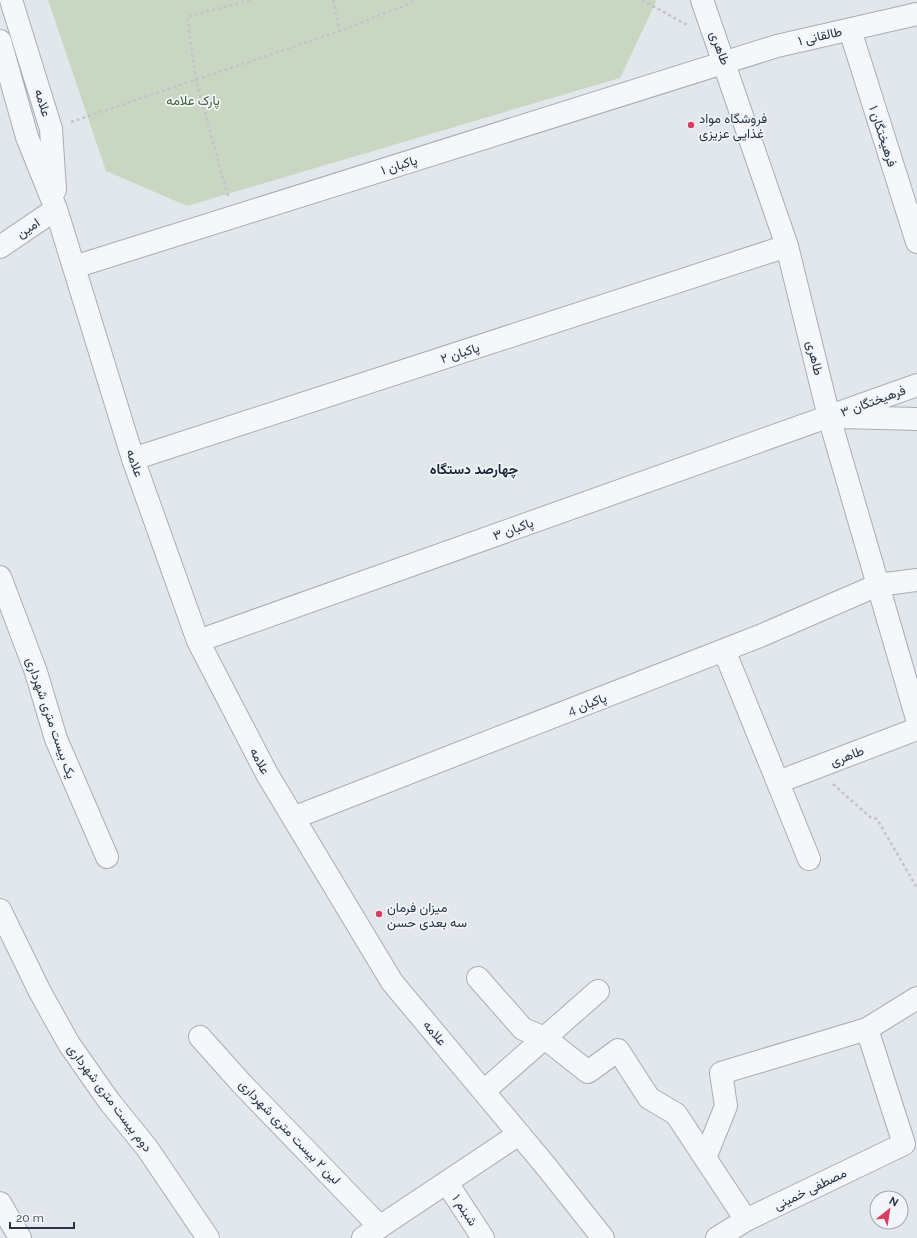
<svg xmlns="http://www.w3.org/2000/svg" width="917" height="1238" font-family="Raleway,Vazirmatn,sans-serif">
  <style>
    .green { fill: #c9d7c2 }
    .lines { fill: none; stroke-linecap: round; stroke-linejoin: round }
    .minor-casing { stroke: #a6aeb7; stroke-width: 24 }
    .path { stroke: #c0c5cb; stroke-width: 2.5; stroke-dasharray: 3 3; stroke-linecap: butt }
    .minor { stroke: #f5f7fa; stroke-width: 22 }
    .poi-dot { fill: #dc3c5f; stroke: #f2f5f9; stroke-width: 1.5 }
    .labels { text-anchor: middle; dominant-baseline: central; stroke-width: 3.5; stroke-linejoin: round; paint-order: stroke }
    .street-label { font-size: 13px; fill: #283546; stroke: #f2f5f9 }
    .park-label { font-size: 13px; fill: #406334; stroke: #f2f5f9 }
    .poi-label { font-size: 13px; fill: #283546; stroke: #f2f5f9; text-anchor: start }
    .neighbourhood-label { font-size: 14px; font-weight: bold; fill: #1a2637; stroke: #f2f5f9 }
  </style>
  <rect width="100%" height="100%" fill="#e2e7ec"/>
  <path class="green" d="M48 0H655L656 2 620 78 187 206 106 171Z"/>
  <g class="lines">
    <g class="minor-casing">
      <path id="minor" d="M11 0 51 129 55 190
        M702 0 787 246 829 417 917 719
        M850 30 917 242
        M0 41 27 137 56 209 133 459 198 641 267 774 392 982 545 1165 603 1238
        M0 247 56 209
        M74 267 777 46 917 14
        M842 417 917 419
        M133 459 787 246
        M0 577 36 672 56 739 107 857
        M198 641 917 385
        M724 650 809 859
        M778 782 917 729
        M293 818 760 636 878 585 917 580
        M0 910 40 992 69 1044 109 1101 147 1148 208 1238
        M478 978 523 1029 545 1038 588 1072 618 1050 649 1098 676 1114 746 1220
        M200 1037 242 1084 380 1227
        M484 1091 598 991
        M705 1158 726 1106 721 1073 867 1029
        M447 1183 483 1238
        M0 1203 20 1238
        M363 1238 519 1134
        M717 1238 746 1220 904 1144 867 1029 917 998"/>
    </g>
    <path class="path" d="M333 0 340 31
      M642 0 687 25
      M71 122 340 31 411 3 413 0
      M228 196 196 80 187 17 250 0
      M833 784 870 817 877 819 917 888"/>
    <use href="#minor" class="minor"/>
  </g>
  <g class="poi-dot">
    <circle cx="691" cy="125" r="4"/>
    <circle cx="379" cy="914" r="4"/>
  </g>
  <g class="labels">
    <g class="street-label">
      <text transform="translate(820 36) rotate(-13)">طالقانی ۱</text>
      <text transform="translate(720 48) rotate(70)">طاهری</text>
      <text transform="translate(43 103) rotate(73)">علامه</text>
      <text transform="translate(883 136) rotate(72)">فرهیختگان ۱</text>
      <text transform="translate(399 165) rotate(-17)">پاکبان ۱</text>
      <text transform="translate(28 228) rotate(-34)">امین</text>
      <text transform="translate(460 353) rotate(-18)">پاکبان ۲</text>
      <text transform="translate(815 358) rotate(76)">طاهری</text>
      <text transform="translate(873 401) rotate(-20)">فرهیختگان ۳</text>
      <text transform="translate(135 463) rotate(71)">علامه</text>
      <text transform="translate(513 529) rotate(-20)">پاکبان ۳</text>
      <text transform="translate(587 704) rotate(-21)">پاکبان 4</text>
      <text transform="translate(51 718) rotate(71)">یک بیست متری شهرداری</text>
      <text transform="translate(847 756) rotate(-21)">طاهری</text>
      <text transform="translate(260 761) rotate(62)">علامه</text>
      <text transform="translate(435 1033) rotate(50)">علامه</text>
      <text transform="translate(110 1098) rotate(53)">دوم بیست متری شهرداری</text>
      <text transform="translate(290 1132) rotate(46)">لین ۲ بیست متری شهرداری</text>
      <text transform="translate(810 1189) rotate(-26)">مصطفی خمینی</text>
      <text transform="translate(465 1210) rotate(57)">شبنم ۱</text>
    </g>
    <g class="park-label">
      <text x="193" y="100">پارک علامه</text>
    </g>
    <g class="poi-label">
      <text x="699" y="118">فروشگاه مواد<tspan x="699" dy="15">غذایی عزیزی</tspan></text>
      <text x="387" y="907">میزان فرمان<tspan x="387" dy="15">سه بعدی حسن</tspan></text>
    </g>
    <g class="neighbourhood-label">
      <text x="474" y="469">چهارصد دستگاه</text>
    </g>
  </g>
  <g transform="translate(889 1210) rotate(30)"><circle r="19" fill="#f2f5f9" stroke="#a1a8b1"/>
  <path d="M0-3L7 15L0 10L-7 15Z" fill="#dc3c5f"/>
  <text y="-6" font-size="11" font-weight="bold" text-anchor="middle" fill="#283546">N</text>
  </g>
  <path d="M10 1222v6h64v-6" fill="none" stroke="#283546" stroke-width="2"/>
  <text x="16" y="1222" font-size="12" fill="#283546" stroke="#f2f5f9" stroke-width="3" paint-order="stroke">20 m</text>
</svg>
